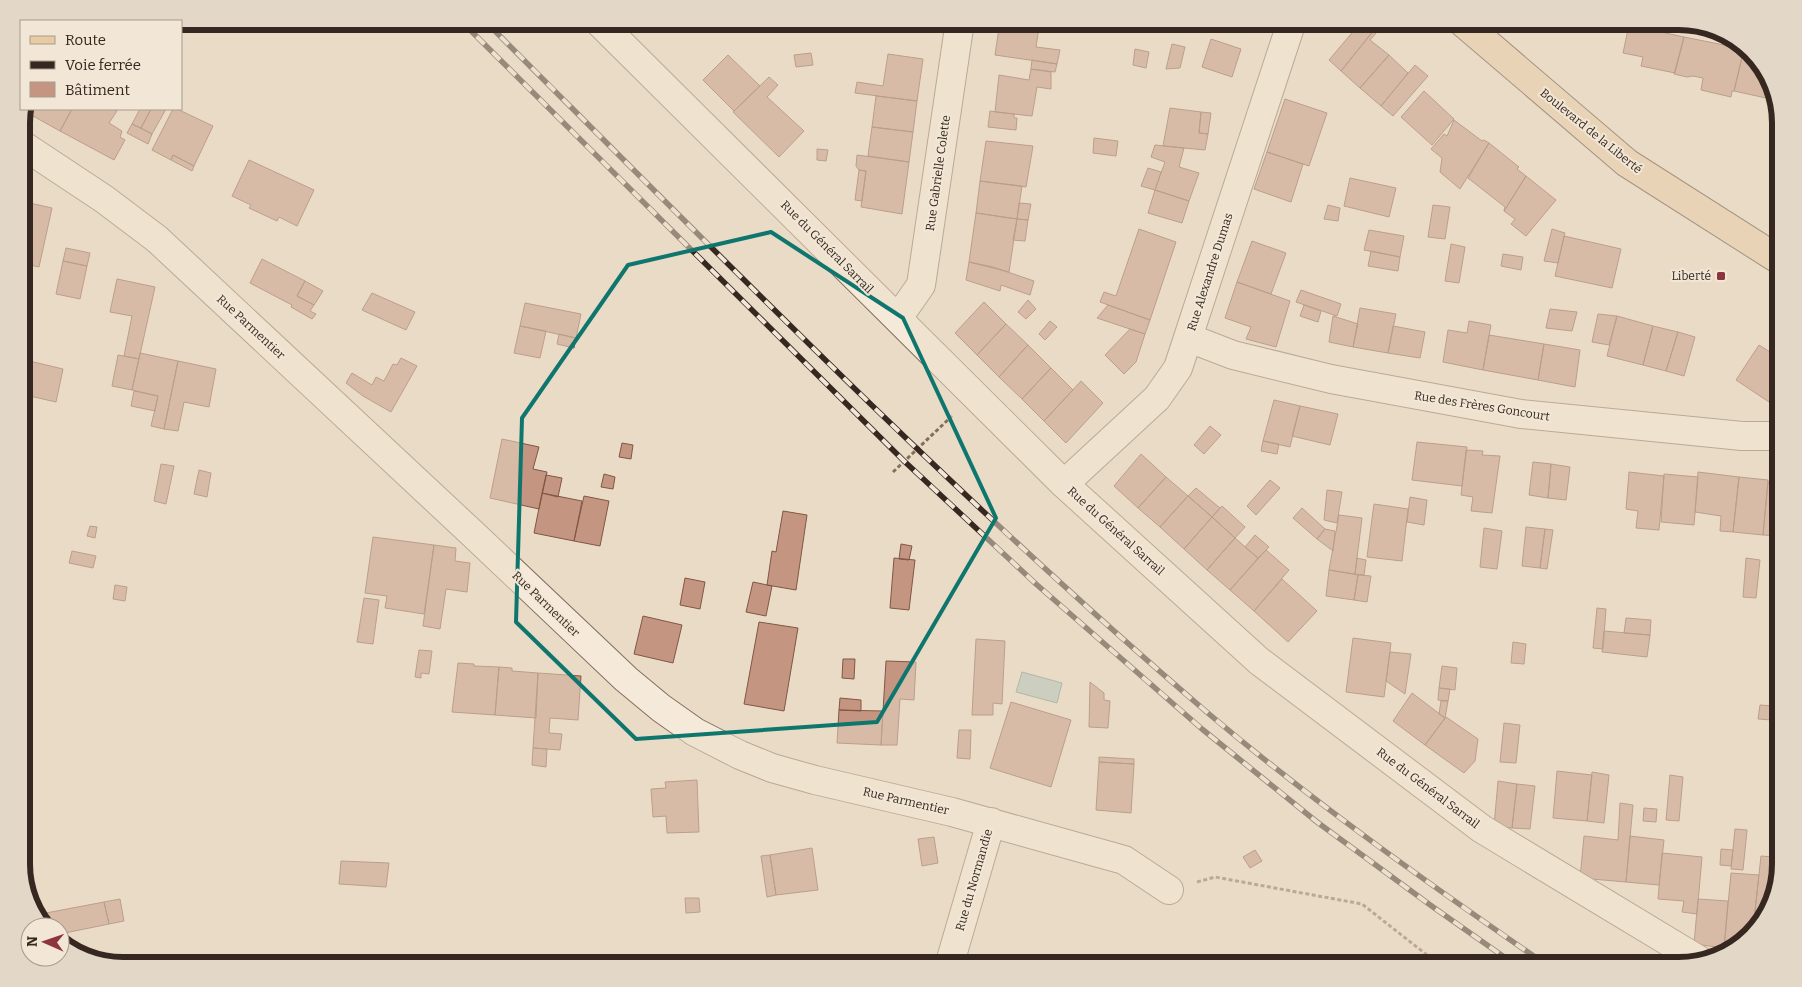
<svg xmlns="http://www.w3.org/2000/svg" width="1802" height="987" font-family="Bitter,serif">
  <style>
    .water { fill: #a8beb5; stroke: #6f8c81 }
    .building { fill: #c49580; stroke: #815646 }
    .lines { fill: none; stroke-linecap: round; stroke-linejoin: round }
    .minor-casing { stroke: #846e5e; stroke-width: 30 }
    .major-casing { stroke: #523d32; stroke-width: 30 }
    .path { stroke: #846e5e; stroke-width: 3; stroke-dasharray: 4 2.5; stroke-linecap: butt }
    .minor { stroke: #f5ead9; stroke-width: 28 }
    .major { stroke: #e9cba3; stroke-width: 28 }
    .rail-casing { stroke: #362820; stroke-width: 5.5 }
    .rail { stroke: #f2e7d6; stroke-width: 4; stroke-dasharray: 11; stroke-linecap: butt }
    .marked { fill: none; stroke: #0f766e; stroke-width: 4; stroke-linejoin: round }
    .poi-dot { fill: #8d343f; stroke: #f2e7d6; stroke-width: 2 }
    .labels { text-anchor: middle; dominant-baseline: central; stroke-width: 4; stroke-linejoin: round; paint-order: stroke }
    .street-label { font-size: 12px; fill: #362820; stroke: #f2e7d6 }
    .poi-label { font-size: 12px; fill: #362820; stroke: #f2e7d6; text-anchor: end }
    .rim { fill: none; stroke: #362820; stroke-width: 6 }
  </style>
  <rect width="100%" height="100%" fill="#eadbc7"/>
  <path class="water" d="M1022 672 1062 683 1057 703 1016 692Z"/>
  <path class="building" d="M646 21H664L665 26 647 27Z
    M1000 21H1040L1036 47 1060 50 1057 64 995 55Z
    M1362 21H1364L1374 30 1341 71 1329 60Z
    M1629 25 1684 37 1675 73 1641 66 1643 57 1623 53Z
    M1374 30 1377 32 1370 40 1389 55 1360 88 1341 71Z
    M1684 37 1744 49 1734 91H1732L1731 97 1701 90 1703 78 1693 76 1687 77 1674 74Z
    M1211 39 1241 49 1232 77 1202 67Z
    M1172 44 1185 47 1180 68 1166 69Z
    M1135 49 1149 52 1146 68 1133 65Z
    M1744 49 1767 72 1770 82 1766 98 1734 91Z
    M811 53 813 65 796 67 794 55Z
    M888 54 923 59 917 101 855 93 857 82 883 86Z
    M728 55 760 86 734 111 703 80Z
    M1389 55 1408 73 1381 106 1360 88Z
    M1032 60 1057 64 1055 72 1031 69Z
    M1415 65 1428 76 1393 116 1381 106Z
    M1031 69 1051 72V89L1037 87 1032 116 995 112 999 75 1029 80Z
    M769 77 778 85 767 97 804 131 779 157 733 112Z
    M1770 82 1775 100 1766 98Z
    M1424 91 1454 119 1432 145 1401 117Z
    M876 96 917 101 913 132 872 127Z
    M1285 99 1327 113 1309 166 1267 152Z
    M1170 108 1201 112 1199 133 1208 134 1205 150 1163 146Z
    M26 109H72L60 131 24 111Z
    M72 109H113L117 111 109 123 122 131 120 137 125 140 114 160 60 131Z
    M140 109H151L141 128 132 124Z
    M151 109H166L152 134 141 128Z
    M173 109H177L213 126 194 166 173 155 171 160 152 150Z
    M990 111 1014 114V118H1017L1016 130 988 127Z
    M1201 112 1211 113 1208 134 1199 133Z
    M1779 112 1781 116V133L1775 132Z
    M1454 120 1482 141 1484 140 1489 143 1460 189 1440 172 1442 158 1431 149 1444 134 1447 136Z
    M132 124 152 134 148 144 127 133Z
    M872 127 913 132 909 162 868 156Z
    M1094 138 1118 141 1116 156 1093 153Z
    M986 141 1033 146 1026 187 980 181Z
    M1489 143 1519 167 1517 169 1526 176 1504 211 1505 207 1468 178Z
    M1155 145 1184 148 1179 167 1199 173 1189 201 1155 190 1165 162 1151 157Z
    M817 149 828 150 826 161 817 160Z
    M1267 152 1303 164 1291 202 1254 189Z
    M173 155 194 166 192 171 171 160Z
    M857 155 909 162 902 214 861 207 866 171 859 170 856 166Z
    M249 160 314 190 297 226 279 217 277 221 249 208 251 205 232 196Z
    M1148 168 1161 172 1155 190 1141 186Z
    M859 170 866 171 862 201 855 200Z
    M1526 176 1556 200 1526 236 1511 224 1515 219 1504 211Z
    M1350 178 1396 188 1389 217 1344 206Z
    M980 181 1022 186 1017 219 976 213Z
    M1155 190 1189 201 1182 223 1148 213Z
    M21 201 52 208 39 267 21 263Z
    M1019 203 1031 204 1028 220 1017 219Z
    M1328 205 1340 208 1338 221 1324 219Z
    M1433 205 1450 207 1445 239 1428 237Z
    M976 213 1017 219 1009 272 969 262Z
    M1017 219 1028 220 1025 241 1013 240Z
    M1139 229 1176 242 1150 320 1100 302 1104 292 1116 296Z
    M1552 229 1565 233 1558 263 1544 261Z
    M1369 230 1404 236 1400 257 1364 250Z
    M1564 236 1621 249 1612 288 1555 276Z
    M1252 241 1286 253 1271 294 1237 282Z
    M1451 244 1465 247 1459 283 1445 281Z
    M66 248 90 253 87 266 63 261Z
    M1371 251 1400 257 1398 271 1368 266Z
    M1503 254 1523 257 1521 270 1501 266Z
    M262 259 305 281 297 296 314 305 310 311 316 314 312 319 291 307 292 305 250 283Z
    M63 261 87 266 80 299 56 294Z
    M969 262 993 267 1034 281 1030 295 1001 285 1000 291 966 280Z
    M117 279 155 287 139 359 124 356 132 316 110 312Z
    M305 281 323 291 314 305 297 296Z
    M1237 282 1290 301 1276 347 1246 339 1251 327 1225 318Z
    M1301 290 1341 304 1337 316 1296 302Z
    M372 293 415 312 406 330 362 310Z
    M1028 300 1036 309 1026 319 1018 312Z
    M984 302 1006 324 977 355 955 333Z
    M525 303 581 314 576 338 520 326Z
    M1108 305 1150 320 1145 334 1097 318Z
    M1304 305 1321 311 1318 322 1300 316Z
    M1360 308 1396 314 1388 353 1353 347Z
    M1550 309 1577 312 1572 331 1546 328Z
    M1598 314 1617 316 1609 345 1592 342Z
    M1333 316 1358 324 1353 347 1329 342Z
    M1617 316 1653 326 1643 365 1607 356Z
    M1050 321 1057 327 1045 340 1039 334Z
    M1469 321 1491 325 1483 370 1443 362 1448 330 1467 333Z
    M1006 324 1028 345 999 377 977 355Z
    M520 326 546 331 540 358 514 353Z
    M1393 326 1425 332 1420 358 1388 353Z
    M1653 326 1678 332 1666 371 1643 365Z
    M1130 329 1145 334 1136 362 1124 374 1105 355Z
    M1678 332 1695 337 1684 376 1666 371Z
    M559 334 576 338 574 348 557 344Z
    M1489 335 1544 344 1538 380 1483 370Z
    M1544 344 1580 350 1575 387 1538 380Z
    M1028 345 1051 368 1022 399 999 377Z
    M1759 345 1781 359V383L1769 402 1736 380Z
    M140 353 178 361 164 429 151 426 158 396 132 390Z
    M118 355 139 359 132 390 112 386Z
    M401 358 417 366 391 412 363 396 346 383 352 373 372 385 376 377 384 381 393 364 397 365Z
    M21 359 63 369 56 402 21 394Z
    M178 361 216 369 209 407 184 402 178 431 164 429Z
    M1051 368 1073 390 1044 421 1022 399Z
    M1081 381 1103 403 1066 443 1044 421Z
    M134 391 158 396 155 411 131 406Z
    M1274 400 1300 406 1290 447 1263 441Z
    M1300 406 1338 414 1330 445 1292 436Z
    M1210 426 1221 435 1204 454 1194 445Z
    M502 439 539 447 533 469 547 472 539 509 490 498Z
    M1263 441 1279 444 1277 454 1261 451Z
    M1417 442 1467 447 1462 486 1412 480Z
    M622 443 633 445 631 459 619 457Z
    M1466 450 1483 451 1482 455 1500 456 1492 513 1471 511 1473 497 1461 495Z
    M1141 454 1166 477 1138 508 1114 486Z
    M1533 462 1551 464 1548 498 1529 495Z
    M161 464 174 466 166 504 154 501Z
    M1551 464 1570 467 1566 500 1548 498Z
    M199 470 211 473 207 497 194 494Z
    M1629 472 1664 476 1659 530 1636 528 1638 511 1626 509Z
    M1698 472 1739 477 1733 532 1720 531 1721 516 1695 512Z
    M604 474 615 477 613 489 601 487Z
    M1664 474 1698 477 1694 525 1661 522Z
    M546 475 562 478 558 497 542 493Z
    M1166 477 1188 496 1160 527 1138 508Z
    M1739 477 1768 480 1763 535 1733 532Z
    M1270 480 1280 488 1256 515 1247 506Z
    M1768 482 1781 484V536L1763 535Z
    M1196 488 1220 508 1212 517 1188 496Z
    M1327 490 1342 492 1337 523 1324 520Z
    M542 493 582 501 574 541 534 533Z
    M584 496 609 501 600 546 574 541Z
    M1188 496 1212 517 1184 549 1160 527Z
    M1410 497 1427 500 1424 525 1407 522Z
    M1374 504 1408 509 1402 561 1367 557Z
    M1222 506 1245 527 1235 538 1212 517Z
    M1302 508 1325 529 1317 539 1293 518Z
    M783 511 807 515 796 590 767 585 772 551 776 552Z
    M1339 515 1362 518 1355 574 1329 570Z
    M1212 517 1235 538 1207 570 1184 549Z
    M90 526 97 527 95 538 87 536Z
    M1526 527 1545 529 1540 568 1522 566Z
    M1484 528 1502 531 1497 569 1480 567Z
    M1325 529 1335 531 1333 551 1317 539Z
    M1545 529 1553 530 1547 569 1540 568Z
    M1255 535 1269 547 1258 558 1245 547Z
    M373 537 434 545 424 614 385 608 387 596 365 593Z
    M1235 538 1258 558 1230 590 1207 570Z
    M901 544 912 546 909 560 899 559Z
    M434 545 456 548 455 561 470 563 467 592 446 589 440 629 423 626Z
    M1266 550 1289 570 1254 611 1230 590Z
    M72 551 96 556 93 568 69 563Z
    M894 558 915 560 909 610 890 608Z
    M1357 558 1366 560 1364 575 1355 574Z
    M1746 558 1760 560 1756 598 1743 597Z
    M1329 570 1358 575 1354 600 1326 596Z
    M1358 575 1371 576 1367 602 1354 600Z
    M685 578 705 582 700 609 680 605Z
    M1282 579 1317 611 1288 642 1254 611Z
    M753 582 772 586 766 616 746 612Z
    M115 585 127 587 125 601 113 599Z
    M364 598 379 600 373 644 357 642Z
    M1597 608 1606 609 1603 649 1593 648Z
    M643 616 682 625 673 663 634 654Z
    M1626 618 1651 620 1650 635 1624 633Z
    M759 622 798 628 784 711 744 704Z
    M1604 631 1650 635 1647 657 1602 652Z
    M1353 638 1391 643 1384 697 1346 692Z
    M976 639 1005 641 1002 704 993 703V715H972Z
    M1513 642 1526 644 1524 664 1511 663Z
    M419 650 432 651 429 674 421 673V678L415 677Z
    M1390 652 1411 654 1405 694 1386 681Z
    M843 659H855L854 679 842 678Z
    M886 661 916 662 914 700 900 699 897 745H881Z
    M458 663 474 664V666L499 667 495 715 452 712Z
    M1442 666 1457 668 1455 690 1439 688Z
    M499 667 512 668V671L538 673 536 718 495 715Z
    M538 673 581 676 578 720 550 718 549 733 562 734 560 750 533 748Z
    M1090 682 1104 693V700L1110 701 1108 728 1089 727Z
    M1439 688 1450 689 1448 701 1438 700Z
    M1412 693 1445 718 1425 745 1393 721Z
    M840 698 861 700V711L839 710Z
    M1441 701H1448L1445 718 1439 714Z
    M1011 702 1071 720 1051 787 990 768Z
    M1760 705 1774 706 1772 720 1758 719Z
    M839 710 883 711 881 745 837 743Z
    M1446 717 1478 739 1475 761 1464 773 1425 745Z
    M1774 720 1781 721V735H1773Z
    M1504 723 1520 725 1516 763 1500 762Z
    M959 730H971L970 759 957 758Z
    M533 748 547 749 546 767 532 765Z
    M1099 757 1134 759V764L1099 762Z
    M1099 762 1134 764 1131 813 1096 810Z
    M24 764 27 783 21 790V765Z
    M1557 771 1592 775 1587 821 1553 818Z
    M1592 772 1609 775 1604 823 1587 821Z
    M1670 775 1683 777 1679 821 1666 820Z
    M697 780 699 832 667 833 666 816 653 817 651 789 666 788 665 782Z
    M1498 781 1517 784 1512 828 1494 826Z
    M1517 784 1535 786 1530 829 1512 828Z
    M1620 803 1633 805 1626 882 1580 878 1584 836 1618 840Z
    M1644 808 1657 809 1656 822 1643 821Z
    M1735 829 1747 830 1743 870 1731 869Z
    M21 836H23L36 899 30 900 21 871Z
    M1630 836 1664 840 1659 885 1626 882Z
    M934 837 938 863 922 866 918 839Z
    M812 848 818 890 776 895 770 855Z
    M1721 849 1733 850 1731 866 1720 865Z
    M1255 850 1262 861 1250 868 1243 857Z
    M1662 853 1702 857 1697 914 1682 912 1684 901 1658 899Z
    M770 855 776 895 767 897 761 856Z
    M1761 856 1774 857 1773 878H1769L1768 882H1772L1771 902 1767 915 1753 929Z
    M341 861 389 863 386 887 339 884Z
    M1731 873 1759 875 1753 929 1734 949 1724 948Z
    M685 898H699L700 912 686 913Z
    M120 899 124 921 109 924 104 902Z
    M1698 899 1728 901 1724 948 1694 944Z
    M104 902 109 924 60 934V927H49L46 913Z"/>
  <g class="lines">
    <g class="minor-casing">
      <path id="minor" d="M598 21 1064 484 1259 661 1482 829 1699 960
        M21 144 104 199 157 239 474 535 626 679 661 708 695 732 740 755 772 768 815 780 952 812 1124 860 1169 890
        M898 318 921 285 960 21
        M1189 338 1233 355 1331 379 1521 414 1742 436H1779L1781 435
        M1064 484 1157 398 1178 368 1292 21
        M949 966 991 822"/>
    </g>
    <g class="major-casing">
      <path id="major" d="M1461 21 1627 163 1781 261"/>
    </g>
    <path class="path" d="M893 472 952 416
      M1197 882 1215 877 1362 904 1441 966"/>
    <use href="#minor" class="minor"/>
    <use href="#major" class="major"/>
    <g class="rail-casing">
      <path id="rail" d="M461 21 904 461 1036 584 1202 729 1317 822 1433 907 1517 966
        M485 21C721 257 955 497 1209 714 1317 805 1432 886 1548 966"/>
    </g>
    <use href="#rail" class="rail"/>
  </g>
  <path d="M0 0H1802V987H0ZM771 232 903 318 996 518 877 722 636 739 516 622 522 418 628 265Z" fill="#eadbc7" fill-opacity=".55" fill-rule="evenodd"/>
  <path class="marked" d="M771 232 903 318 996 518 877 722 636 739 516 622 522 418 628 265Z"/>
  <rect class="poi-dot" x="1716" y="271" width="10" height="10" rx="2.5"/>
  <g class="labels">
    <g class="street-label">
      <text transform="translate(1591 131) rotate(39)">Boulevard de la Liberté</text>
      <text transform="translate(938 173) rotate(-82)">Rue Gabrielle Colette</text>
      <text transform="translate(827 247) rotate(45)">Rue du Général Sarrail</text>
      <text transform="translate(1210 272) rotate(-72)">Rue Alexandre Dumas</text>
      <text transform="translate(251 327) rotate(43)">Rue Parmentier</text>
      <text transform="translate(1482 406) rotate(9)">Rue des Frères Goncourt</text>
      <text transform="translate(1116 531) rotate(42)">Rue du Général Sarrail</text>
      <text transform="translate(546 604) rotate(44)">Rue Parmentier</text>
      <text transform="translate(1428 788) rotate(37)">Rue du Général Sarrail</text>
      <text transform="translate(906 801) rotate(13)">Rue Parmentier</text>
      <text transform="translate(974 880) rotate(-74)">Rue du Normandie</text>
    </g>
    <g class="poi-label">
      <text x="1711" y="276">Liberté</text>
    </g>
  </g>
  <path d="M0 0H1802V987H0ZM123 30H1679A93 93 0 0 1 1772 123V864A93 93 0 0 1 1679 957H123A93 93 0 0 1 30 864V123A93 93 0 0 1 123 30Z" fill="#e3d8c7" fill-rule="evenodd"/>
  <path class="rim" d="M123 30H1679A93 93 0 0 1 1772 123V864A93 93 0 0 1 1679 957H123A93 93 0 0 1 30 864V123A93 93 0 0 1 123 30Z"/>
  <rect x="20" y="20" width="162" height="90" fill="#f2e7d6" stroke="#a79b8d"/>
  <rect x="30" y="36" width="25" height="8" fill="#e9cba3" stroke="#a79b8d"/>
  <text x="65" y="45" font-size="15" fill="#362820">Route</text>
  <rect x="30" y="61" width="25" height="8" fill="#362820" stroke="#a79b8d"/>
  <text x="65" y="70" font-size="15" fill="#362820">Voie ferrée</text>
  <rect x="30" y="82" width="25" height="15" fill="#c49580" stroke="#a79b8d"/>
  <text x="65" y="95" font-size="15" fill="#362820">Bâtiment</text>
  <g transform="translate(45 942) rotate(272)"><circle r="24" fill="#f2e7d6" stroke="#a79b8d"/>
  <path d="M0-4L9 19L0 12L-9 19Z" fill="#8d343f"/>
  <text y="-8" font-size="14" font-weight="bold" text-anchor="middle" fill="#362820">N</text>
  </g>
</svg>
